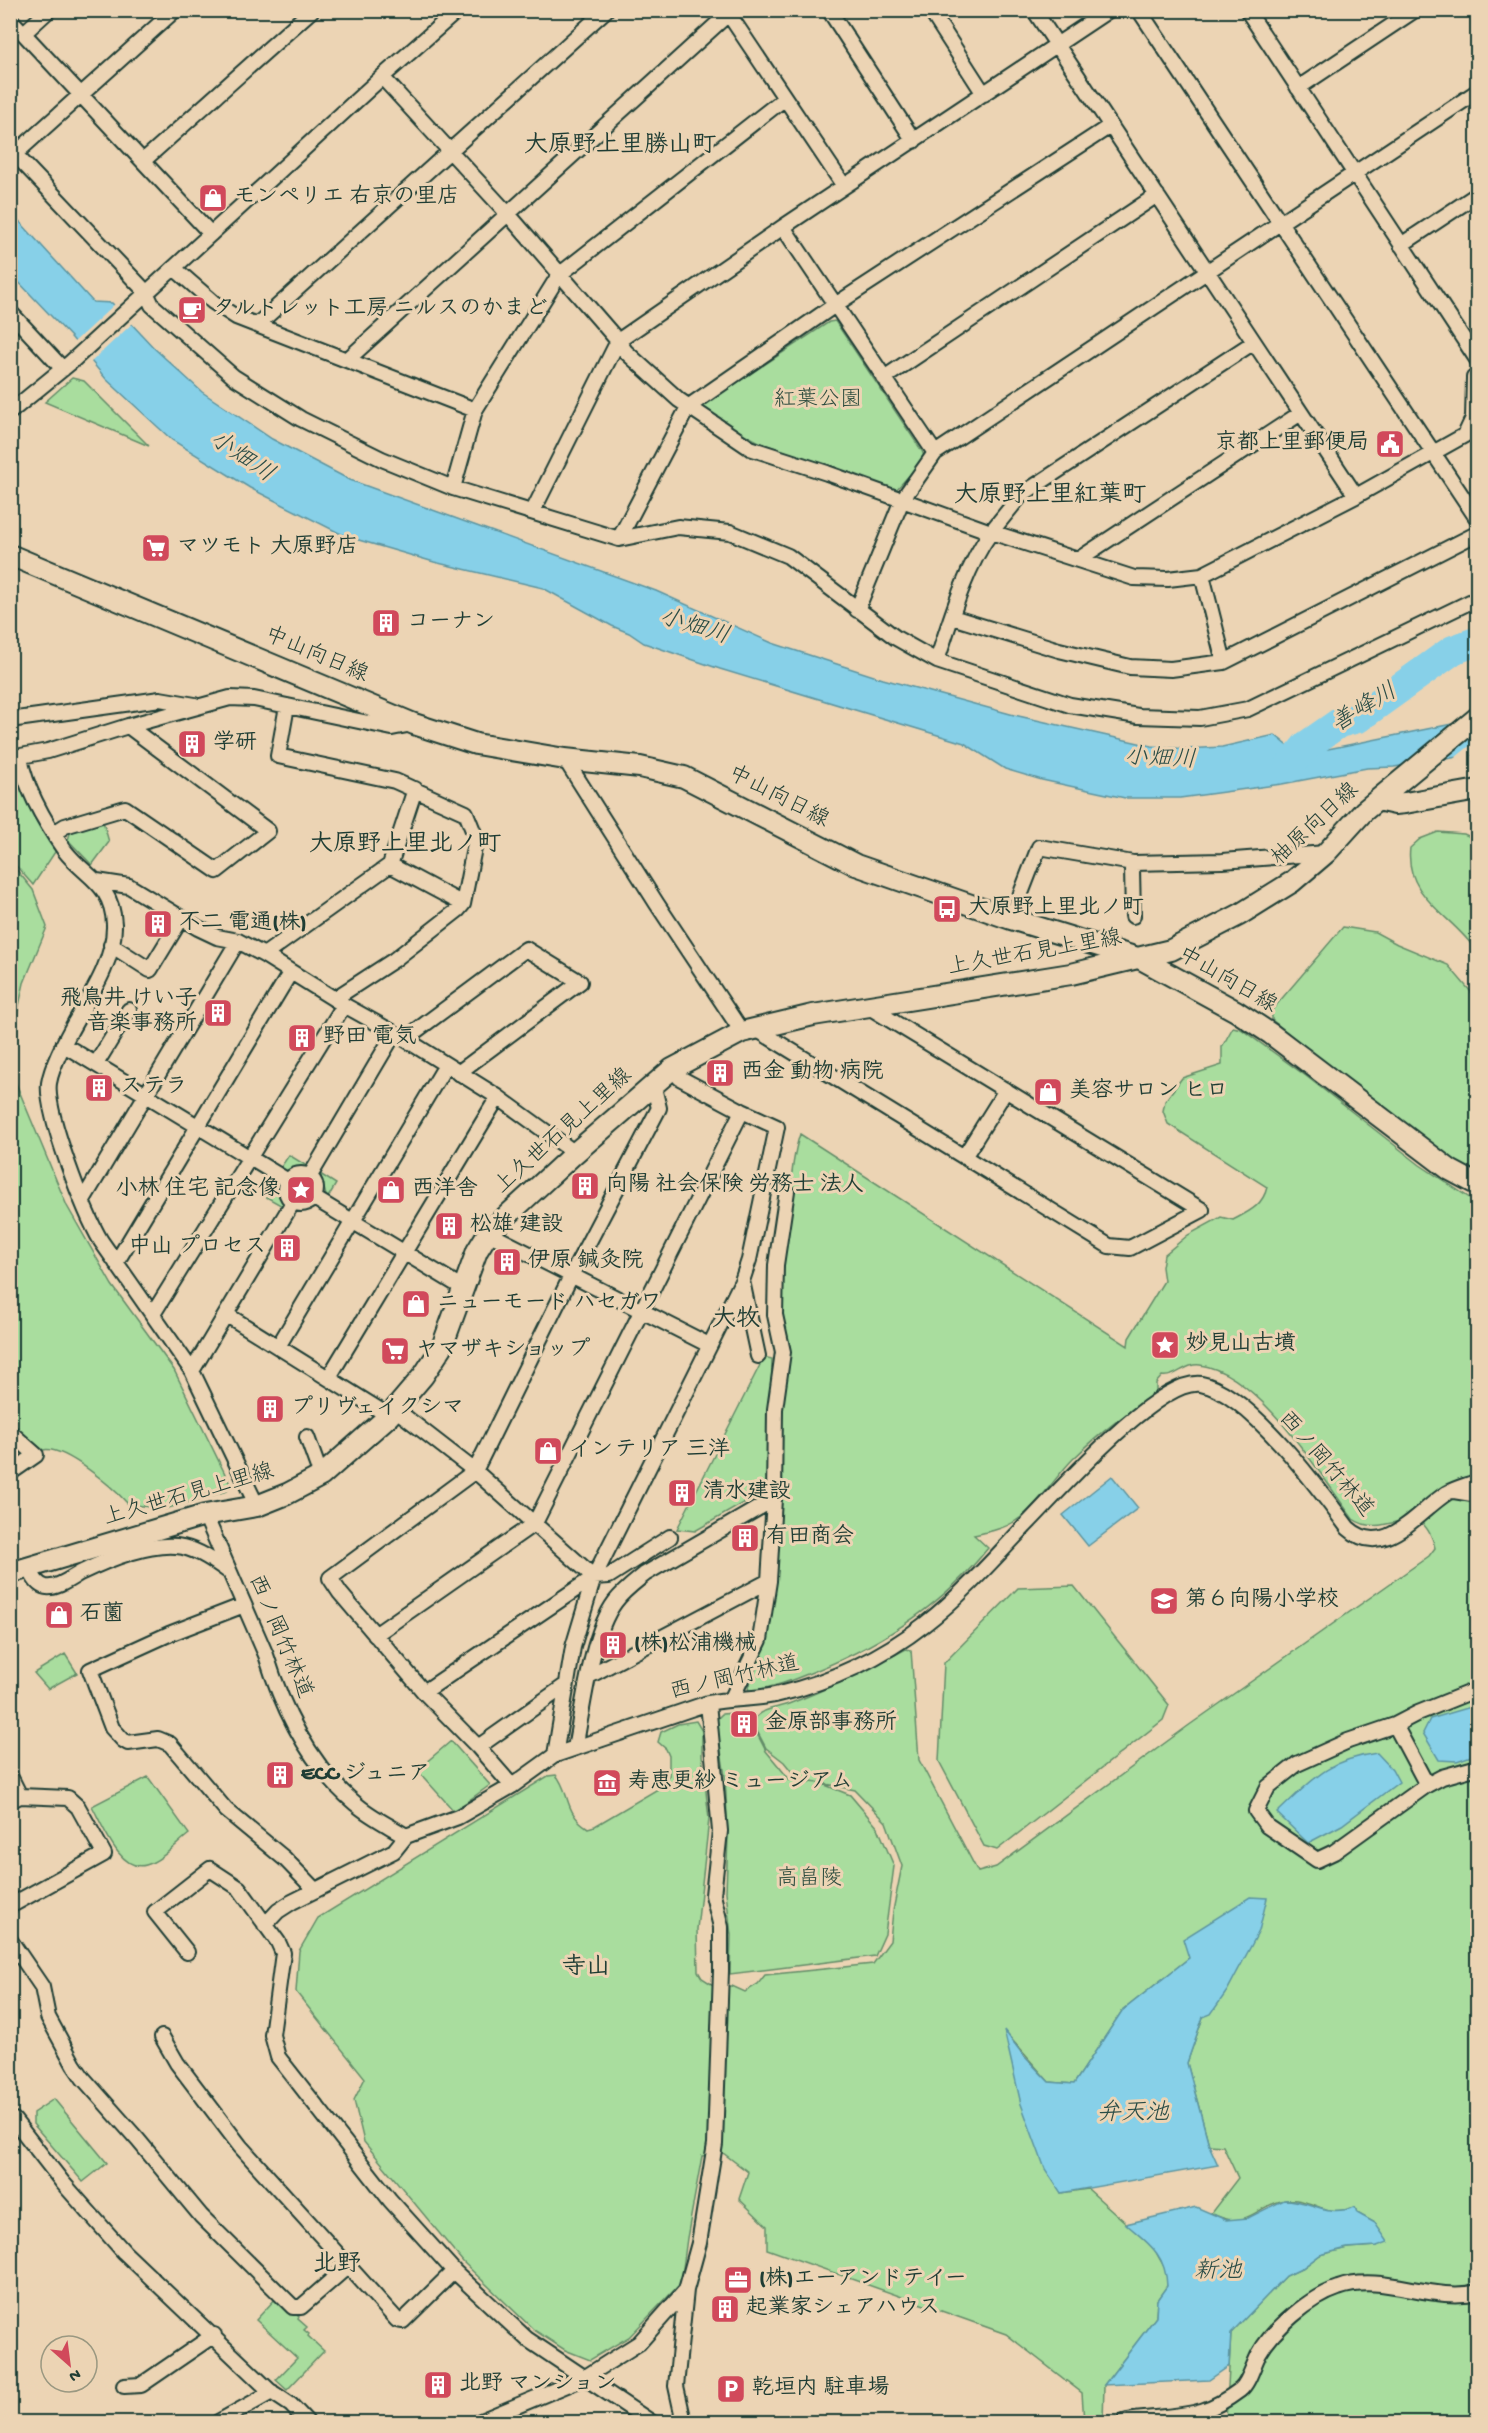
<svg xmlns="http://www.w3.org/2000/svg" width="1488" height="2433" font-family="'Gochi Hand','Klee One',sans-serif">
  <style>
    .green { fill: #a9dd9e; stroke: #648d69; stroke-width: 1.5 }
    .water { fill: #87d0e8; stroke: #5d95a0; stroke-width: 1.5 }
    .pier { fill: #ecd4b4 }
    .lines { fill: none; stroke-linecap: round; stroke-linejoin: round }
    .river { stroke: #87d0e8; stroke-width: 30 }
    .street-casing { stroke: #1f3d34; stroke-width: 18 }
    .secondary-casing { stroke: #1f3d34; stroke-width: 24 }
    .street { stroke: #ecd4b4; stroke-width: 14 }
    .secondary { stroke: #ecd4b4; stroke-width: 20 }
    .labels { text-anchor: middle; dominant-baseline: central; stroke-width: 6; stroke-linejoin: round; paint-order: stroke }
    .poi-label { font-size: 22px; font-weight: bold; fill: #1f3d34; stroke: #ecd4b4; text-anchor: start }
    .park-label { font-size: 22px; fill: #2d4d3f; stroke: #ecd4b4 }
    .street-label { font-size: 22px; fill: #1f3d34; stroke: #ecd4b4 }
    .neighbourhood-label { font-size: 24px; font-weight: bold; fill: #1f3d34; stroke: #ecd4b4 }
    .water-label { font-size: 24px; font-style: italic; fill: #294c46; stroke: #ecd4b4 }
  </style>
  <rect width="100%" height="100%" fill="#ecd4b4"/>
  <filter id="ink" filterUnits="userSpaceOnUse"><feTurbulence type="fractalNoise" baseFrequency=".0167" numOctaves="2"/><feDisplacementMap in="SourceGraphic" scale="12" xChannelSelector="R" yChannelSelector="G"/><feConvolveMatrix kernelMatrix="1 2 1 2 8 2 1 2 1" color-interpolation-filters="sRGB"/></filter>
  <g filter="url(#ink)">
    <path class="green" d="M835 321 922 451 924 456 922 461 896 490 761 443 710 416 700 407 829 322Z
      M72 378 84 381 149 446 45 402Z
      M20 780 43 830 57 849 33 885 11 860V785Z
      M103 821 109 842 92 865 68 840 71 830Z
      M1438 832 1464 834 1477 840V952C1454 916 1404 898 1410 848L1420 839Z
      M11 863 33 890 47 927 24 983 11 1042Z
      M1343 927 1375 932 1397 944 1448 965 1477 999V1172L1455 1162 1398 1122 1272 1020V1010Z
      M1233 1027 1241 1029 1306 1076 1420 1165 1477 1203V2422H1226L1231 2333 1286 2276 1301 2269 1320 2255 1347 2248 1377 2246 1381 2235 1375 2223 1357 2213 1355 2207C1322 2219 1314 2197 1286 2200 1256 2204 1247 2233 1211 2213L1238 2178 1223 2146 1209 2145 1187 2063 1203 2017 1189 1958 1122 2011 1074 2084 1049 2082 1005 2032 1061 2193 1088 2189 1153 2247 1167 2272V2286L1157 2300 1156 2317 1104 2385 1103 2422H1084L1082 2393 1006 2334 767 2249V2226L739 2199 748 2172 723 2153 702 2156 687 2238 681 2283 629 2337 590 2360 565 2350 534 2330 463 2262 364 2142 354 2100 365 2078 296 1992 299 1951 318 1918 548 1776 556 1775C570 1791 564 1814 588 1828L595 1826 658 1789 669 1777V1756L666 1749 658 1742 661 1732 678 1724 696 1721 702 1731V1755L709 1819 697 1929 698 1971 702 1978 713 1985 732 1986 745 1992 758 1984 765 1975 873 1964 890 1941 893 1911 902 1866 886 1822 855 1790 797 1778 784 1762 766 1748 755 1727 754 1720C763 1707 777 1709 791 1703 831 1688 868 1669 906 1649L911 1650 919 1760 978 1872 996 1867 1188 1726 1429 1556 1435 1548C1432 1534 1426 1526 1416 1517 1393 1521 1373 1533 1353 1519 1319 1473 1259 1373 1200 1365 1185 1363 1176 1378 1162 1376L1156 1383V1395C1125 1413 1099 1434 1073 1459 1057 1475 1034 1510 1017 1520 1004 1529 988 1532 974 1535L988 1548C942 1606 882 1644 815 1671 793 1680 773 1688 749 1691L748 1687 765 1646 781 1490 784 1487 782 1483C777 1392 777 1301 788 1210 791 1185 792 1158 800 1134L1128 1346 1129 1338 1164 1281 1162 1267 1164 1255 1188 1235 1221 1217 1233 1220C1248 1212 1263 1206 1267 1187L1168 1124 1163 1111 1165 1101 1182 1078 1222 1065V1047Z
      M10 1069 67 1206 112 1285 174 1370 230 1484 227 1491 165 1509 128 1504C114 1488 64 1445 43 1450L11 1424Z
      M289 1155 307 1166 287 1173 279 1170Z
      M320 1174 336 1184 327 1199Z
      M270 1180 277 1184 284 1207 261 1194Z
      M764 1357 772 1359 769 1483 763 1492 695 1531 677 1529Z
      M1074 1586 1169 1705 1163 1720 997 1850 984 1846 939 1761 944 1663 1018 1588Z
      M65 1654 77 1673 48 1689 34 1673Z
      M746 1712 766 1751 790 1780 820 1783 850 1795 878 1828 894 1866 885 1934 875 1956 730 1974 731 1935 726 1892 728 1836 725 1776 716 1720 722 1714Z
      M451 1741 490 1785 454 1811 417 1770Z
      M148 1777 189 1834C176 1844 161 1861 146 1865 120 1873 102 1824 92 1806Z
      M54 2099 107 2163 83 2182 33 2124V2113Z
      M277 2297 299 2317 298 2319 307 2327 304 2330 309 2334 308 2336 324 2351 287 2390 276 2380 297 2358 256 2320Z"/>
    <path class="water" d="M10 211 93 302 112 303 155 349 202 392 272 439 350 480 656 591 772 643 883 679 1014 715 1152 746 1186 749 1222 747 1275 735 1292 749H1328L1477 719V754L1394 767 1367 768 1282 784 1180 798H1125L1042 780 1005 769 964 743 720 669 644 643 629 633 612 626 543 588 434 562 345 536 250 488 172 440 106 379 72 338 11 274Z
      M1112 1476 1138 1508 1088 1546 1063 1515Z
      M1471 1707 1477 1711V1754L1457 1761 1439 1760 1423 1733 1430 1719Z
      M1377 1753 1392 1769 1399 1782 1342 1825 1308 1843 1277 1813C1312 1780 1327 1760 1377 1753Z
      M1250 1897 1267 1898 1259 1931 1227 1991 1211 2014 1203 2017 1187 2063 1209 2145 1218 2165 1061 2193 1045 2169 1021 2104 1004 2030 1024 2056 1049 2082 1074 2084 1122 2011 1189 1958 1183 1939Z
      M1284 2200C1314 2200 1324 2218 1355 2207L1357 2213 1375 2223 1388 2242 1377 2246 1347 2248 1320 2255 1301 2269 1286 2276 1231 2333 1229 2366 1209 2380 1104 2385 1156 2317 1157 2300 1167 2286C1166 2254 1148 2243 1126 2224L1196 2207 1226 2220 1248 2218Z"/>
    <path class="pier" d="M116 303 134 322 90 363 73 343Z
      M1477 740V751L1469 758 1451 761Z"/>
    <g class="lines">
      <path class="river" d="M1289 767 1306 746 1339 723 1358 718 1453 650 1478 641"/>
      <g class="street-casing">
        <path id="street" d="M726 10 844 186
          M829 10 914 141
          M930 10 984 94
          M1034 10 1356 496
          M1139 10 1478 520
          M1247 10 1478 361
          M10 19 211 234
          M24 33 49 10
          M1298 88 1415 10
          M10 149 146 292 152 305 234 377 301 419 382 459 453 488 619 539 678 527 730 532 788 556 896 638 937 661C950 621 966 566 991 532L827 473 750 448 679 400 626 352 618 341 508 214 382 77
          M15 154 175 10
          M143 161 312 10
          M783 227 935 453
          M1401 245 1478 194
          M174 268 213 302 236 317 475 410
          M10 312 63 369
          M257 325 606 10
          M1254 342 1021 495 991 532 1134 578 1168 579 1202 575 1356 496 1465 435 1473 418 1474 378 1478 377
          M347 360 728 14
          M884 378 1157 195
          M10 412 70 363 382 77 458 10
          M453 488 475 410 559 275 785 98
          M533 511 618 341 783 227 1109 10
          M619 539 688 407 835 305 1110 126
          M1079 559 1301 413
          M1202 575 1224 662
          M857 610 902 500 935 453 1478 91
          M952 617 1059 650 1130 667 1171 669 1224 662 1478 533
          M937 661 1070 705 1138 716 1200 718 1248 709 1478 598
          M287 706 278 756 395 781 466 813 476 838 463 904 458 910 394 960 334 999
          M10 720 160 699 195 705
          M10 758 48 751 128 726 230 698 254 699 392 728 412 724
          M20 758C26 790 46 824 65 851 86 878 112 883 114 924 115 955 96 987 81 1012 71 1029 52 1064 49 1083 45 1112 85 1214 101 1241L192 1371 257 1506
          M565 759 657 904 742 1032
          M54 833 65 826 125 808 217 871 268 831 128 726
          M390 865 463 904
          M97 881 129 886 198 928 217 937 238 941 264 955 344 1005 405 1039 498 1097 575 1153
          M1133 916 1132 869 1133 863
          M1011 919 1039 847 1133 863 1222 861 1326 853
          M111 945 150 970 181 919
          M264 955 390 865 415 789
          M869 1007 1202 1210
          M756 1029 1109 1246 1130 1248 1202 1210
          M405 1039 526 949 580 982 458 1073
          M64 1045 288 1181
          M96 1064 129 1010
          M964 1157 1006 1090
          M286 1189a15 15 0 1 1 30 0a15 15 0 1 1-30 0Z
          M310 1176 394 1034
          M314 1198 463 1288
          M83 1200 238 941
          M488 1233 709 1345
          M116 1263 290 973
          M742 1281 758 1356
          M153 1314 344 1005
          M227 1315 389 1416
          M279 1345 446 1065
          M192 1371 293 1202
          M329 1377 498 1097
          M395 1409 475 1471 594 1577
          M10 1432 36 1455 10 1473
          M307 1437 321 1476
          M1454 1491 1478 1495
          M205 1515 266 1655C283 1710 310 1766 356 1804 371 1817 390 1826 406 1836L458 1817 512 1786 555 1755 708 1703C731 1698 755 1700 779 1694 831 1682 883 1657 925 1624 959 1598 995 1558 1025 1526 1055 1496 1158 1377 1201 1384 1248 1392 1320 1490 1348 1528 1384 1561 1417 1512 1447 1493 1456 1488 1468 1485 1478 1481
          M670 1537 609 1576 594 1577 742 1281 749 1260 777 1127 742 1111 680 1078 672 1069
          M28 1567C33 1575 36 1585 46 1587 57 1589 71 1578 80 1573 107 1560 153 1541 183 1547 200 1551 214 1561 228 1571
          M244 1605 169 1634 90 1670 112 1728 123 1740 128 1743 158 1739 170 1744 226 1810 285 1859 315 1890
          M375 1635 535 1523 742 1111
          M589 1676 769 1581
          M1478 1689 1418 1713 1395 1725 1348 1741 1297 1764 1268 1787 1256 1811 1267 1826 1317 1860 1334 1852 1427 1785 1442 1777 1478 1767
          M424 1692 594 1577
          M732 1698 760 1640 769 1581 774 1499 775 1409 783 1352 775 1315 776 1265 787 1191
          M1395 1725 1427 1785
          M478 1747 566 1685
          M575 1748C583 1708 591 1634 615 1602 623 1591 634 1583 645 1574L774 1499
          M555 1755 573 1647 594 1577
          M10 1776 20 1796 10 1801
          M512 1786 478 1747 424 1692 340 1593 330 1578 475 1471 572 1274 659 1108 653 1084
          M10 1906 104 1854 78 1807 68 1798 20 1796
          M265 1925 278 1911 292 1902 394 1851 406 1836
          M10 1940 42 1987 48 2017 74 2065 83 2078 138 2140 201 2216 293 2307H301L347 2267
          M187 1952 155 1912 210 1869 239 1888 278 1942 283 1953 272 2035 278 2057 390 2200 454 2271 527 2339 651 2422
          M162 2037 177 2063 240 2146 397 2320 403 2321 454 2271
          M14 2120 63 2183 124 2252 270 2391 291 2405 307 2422
          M124 2386 141 2385 214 2335
          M218 2422 272 2392
          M478 2422 584 2378 609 2362 639 2343 686 2290 699 2243 715 2144 721 1971V1927L713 1895 720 1831 708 1703
          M684 2422 676 2386 686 2290
          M1124 2422C1133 2419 1145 2419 1155 2418 1193 2414 1208 2414 1240 2390 1249 2383 1253 2365 1259 2354 1273 2329 1310 2297 1338 2288 1383 2272 1432 2303 1478 2292"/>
      </g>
      <g class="secondary-casing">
        <path id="secondary" d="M10 555 414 724 476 744 565 759 640 767 684 777 856 865 1011 919 1141 959 1236 1011 1271 1034 1450 1170 1478 1185
          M1377 800 1395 804 1405 803 1478 790
          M10 1573 205 1515 257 1506 287 1494 321 1476 389 1416 423 1376 442 1347 477 1251 488 1233 575 1153 672 1069 742 1032 813 1015 1071 974 1171 950 1239 915 1292 882 1326 853 1364 811 1478 717"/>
      </g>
      <use href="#street" class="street"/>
      <use href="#secondary" class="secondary"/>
    </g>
  </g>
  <defs>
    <g id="shop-square" transform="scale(1.5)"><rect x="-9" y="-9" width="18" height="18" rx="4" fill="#d1495b" stroke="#ecd4b4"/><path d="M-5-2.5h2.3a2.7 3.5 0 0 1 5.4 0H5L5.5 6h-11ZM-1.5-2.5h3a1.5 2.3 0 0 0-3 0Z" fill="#fff"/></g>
    <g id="cafe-square" transform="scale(1.5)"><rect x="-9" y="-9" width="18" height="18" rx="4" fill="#d1495b" stroke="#ecd4b4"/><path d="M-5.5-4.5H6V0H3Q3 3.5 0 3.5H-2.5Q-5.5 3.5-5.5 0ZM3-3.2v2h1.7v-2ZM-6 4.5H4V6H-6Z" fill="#fff"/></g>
    <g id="civic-square" transform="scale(1.5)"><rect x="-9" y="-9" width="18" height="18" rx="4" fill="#d1495b" stroke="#ecd4b4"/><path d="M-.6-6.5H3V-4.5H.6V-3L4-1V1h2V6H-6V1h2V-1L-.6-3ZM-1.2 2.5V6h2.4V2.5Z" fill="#fff"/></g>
    <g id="supermarket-square" transform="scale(1.5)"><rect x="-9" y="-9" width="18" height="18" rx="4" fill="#d1495b" stroke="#ecd4b4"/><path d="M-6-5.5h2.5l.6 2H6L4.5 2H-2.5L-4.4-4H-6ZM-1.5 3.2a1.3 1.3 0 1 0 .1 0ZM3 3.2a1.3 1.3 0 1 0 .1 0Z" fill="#fff"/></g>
    <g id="building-square" transform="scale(1.5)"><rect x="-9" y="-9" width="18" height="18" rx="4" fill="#d1495b" stroke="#ecd4b4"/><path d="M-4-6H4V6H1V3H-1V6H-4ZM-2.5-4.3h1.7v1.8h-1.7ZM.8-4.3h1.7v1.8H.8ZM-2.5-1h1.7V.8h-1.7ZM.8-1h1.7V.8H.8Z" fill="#fff"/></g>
    <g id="bus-square" transform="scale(1.5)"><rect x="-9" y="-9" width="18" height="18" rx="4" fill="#d1495b" stroke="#ecd4b4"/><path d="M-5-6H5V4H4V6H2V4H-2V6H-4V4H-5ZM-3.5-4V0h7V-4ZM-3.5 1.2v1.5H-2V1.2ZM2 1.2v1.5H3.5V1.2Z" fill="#fff"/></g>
    <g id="sight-square" transform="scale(1.5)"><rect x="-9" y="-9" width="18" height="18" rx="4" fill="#d1495b" stroke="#ecd4b4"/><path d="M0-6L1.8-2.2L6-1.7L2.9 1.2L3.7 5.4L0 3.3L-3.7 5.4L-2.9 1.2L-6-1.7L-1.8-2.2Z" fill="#fff"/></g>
    <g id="school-square" transform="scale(1.5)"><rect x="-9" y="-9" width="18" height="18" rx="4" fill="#d1495b" stroke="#ecd4b4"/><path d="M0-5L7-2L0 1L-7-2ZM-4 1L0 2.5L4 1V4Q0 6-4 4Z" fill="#fff"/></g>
    <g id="museum-square" transform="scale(1.5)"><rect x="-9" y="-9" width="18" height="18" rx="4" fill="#d1495b" stroke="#ecd4b4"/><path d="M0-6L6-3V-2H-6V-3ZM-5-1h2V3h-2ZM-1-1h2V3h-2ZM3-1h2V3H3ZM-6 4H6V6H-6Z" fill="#fff"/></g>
    <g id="office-square" transform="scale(1.5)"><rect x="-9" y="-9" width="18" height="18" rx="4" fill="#d1495b" stroke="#ecd4b4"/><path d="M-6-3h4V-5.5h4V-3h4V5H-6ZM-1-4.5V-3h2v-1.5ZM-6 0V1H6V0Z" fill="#fff"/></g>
    <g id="parking-square" transform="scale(1.5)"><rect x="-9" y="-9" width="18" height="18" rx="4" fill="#d1495b" stroke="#ecd4b4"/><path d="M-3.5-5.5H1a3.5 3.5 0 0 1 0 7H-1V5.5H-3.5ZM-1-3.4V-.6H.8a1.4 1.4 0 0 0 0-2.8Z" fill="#fff"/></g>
  </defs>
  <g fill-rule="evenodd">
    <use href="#shop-square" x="213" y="198"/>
    <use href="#cafe-square" x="192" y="310"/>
    <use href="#civic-square" x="1390" y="444"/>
    <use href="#supermarket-square" x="156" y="548"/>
    <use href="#building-square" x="386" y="623"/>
    <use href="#building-square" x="192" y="744"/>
    <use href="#bus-square" x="947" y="909"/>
    <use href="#building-square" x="158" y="924"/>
    <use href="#building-square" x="218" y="1013"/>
    <use href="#building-square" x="302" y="1038"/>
    <use href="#building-square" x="720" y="1073"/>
    <use href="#building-square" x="99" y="1088"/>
    <use href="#shop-square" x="1048" y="1092"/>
    <use href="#building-square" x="585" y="1186"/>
    <use href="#sight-square" x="301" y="1190"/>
    <use href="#shop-square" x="391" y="1190"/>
    <use href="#building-square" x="449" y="1226"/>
    <use href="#building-square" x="287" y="1248"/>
    <use href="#building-square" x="507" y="1262"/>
    <use href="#shop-square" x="416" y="1304"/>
    <use href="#sight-square" x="1165" y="1345"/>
    <use href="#supermarket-square" x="395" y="1351"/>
    <use href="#building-square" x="270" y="1409"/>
    <use href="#shop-square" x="548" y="1451"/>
    <use href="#building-square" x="682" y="1493"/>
    <use href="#building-square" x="745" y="1538"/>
    <use href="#school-square" x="1164" y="1601"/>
    <use href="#shop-square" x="59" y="1615"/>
    <use href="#building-square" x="613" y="1645"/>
    <use href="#building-square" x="744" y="1724"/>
    <use href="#building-square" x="280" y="1775"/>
    <use href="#museum-square" x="607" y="1783"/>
    <use href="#office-square" x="738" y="2280"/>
    <use href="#building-square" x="725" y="2309"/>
    <use href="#building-square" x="438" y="2385"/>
    <use href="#parking-square" x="731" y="2389"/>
  </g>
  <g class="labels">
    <g class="poi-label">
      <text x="234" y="198">モンペリエ 右京の里店</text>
      <text x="213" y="310">タルトレット工房 ニルスのかまど</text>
      <text x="1369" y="444" text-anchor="end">京都上里郵便局</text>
      <text x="177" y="548">マツモト 大原野店</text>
      <text x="407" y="623">コーナン</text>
      <text x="213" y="744">学研</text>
      <text x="968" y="909">大原野上里北ノ町</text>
      <text x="179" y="924">不二 電通(株)</text>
      <text x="197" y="1000" text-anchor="end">飛鳥井 けい子<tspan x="197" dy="25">音楽事務所</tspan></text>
      <text x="323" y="1038">野田 電気</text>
      <text x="741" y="1073">西金 動物 病院</text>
      <text x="120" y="1088">ステラ</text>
      <text x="1069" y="1092">美容サロン ヒロ</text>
      <text x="606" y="1186">向陽 社会保険 労務士 法人</text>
      <text x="280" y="1190" text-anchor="end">小林 住宅 記念像</text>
      <text x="412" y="1190">西洋舎</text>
      <text x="470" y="1226">松雄 建設</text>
      <text x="266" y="1248" text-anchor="end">中山 プロセス</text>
      <text x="528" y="1262">伊原 鍼灸院</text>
      <text x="437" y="1304">ニューモード ハセガワ</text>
      <text x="1186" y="1345">妙見山古墳</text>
      <text x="416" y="1351">ヤマザキショップ</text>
      <text x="291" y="1409">プリヴェイクシマ</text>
      <text x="569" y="1451">インテリア 三洋</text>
      <text x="703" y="1493">清水建設</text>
      <text x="766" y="1538">有田商会</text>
      <text x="1185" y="1601">第６向陽小学校</text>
      <text x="80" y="1615">石薗</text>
      <text x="634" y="1645">(株)松浦機械</text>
      <text x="765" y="1724">金原部事務所</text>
      <text x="301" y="1775">ECC ジュニア</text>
      <text x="628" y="1783">寿恵更紗 ミュージアム</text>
      <text x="759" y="2280">(株)エーアンドテイー</text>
      <text x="746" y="2309">起業家シェアハウス</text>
      <text x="459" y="2385">北野 マンション</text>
      <text x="752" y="2389">乾垣内 駐車場</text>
    </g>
    <g class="park-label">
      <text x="818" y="401">紅葉公園</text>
      <text x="809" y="1880">高畠陵</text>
    </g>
    <g class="street-label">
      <text transform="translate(316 656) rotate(23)">中山向日線</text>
      <text transform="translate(778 798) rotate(27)">中山向日線</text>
      <text transform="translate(1316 825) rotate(-43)">柚原向日線</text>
      <text transform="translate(1035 954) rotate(-10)">上久世石見上里線</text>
      <text transform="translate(1227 981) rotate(30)">中山向日線</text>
      <text transform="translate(564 1132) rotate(-42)">上久世石見上里線</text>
      <text transform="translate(1325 1465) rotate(49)">西ノ岡竹林道</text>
      <text transform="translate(189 1496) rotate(-16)">上久世石見上里線</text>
      <text transform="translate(279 1637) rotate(67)">西ノ岡竹林道</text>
      <text transform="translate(735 1679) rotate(-13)">西ノ岡竹林道</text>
    </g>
    <g class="neighbourhood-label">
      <text x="620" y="146">大原野上里勝山町</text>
      <text x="1050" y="496">大原野上里紅葉町</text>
      <text x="405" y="845">大原野上里北ノ町</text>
      <text x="736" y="1320">大牧</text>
      <text x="586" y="1968">寺山</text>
      <text x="337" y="2265">北野</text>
    </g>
    <g class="water-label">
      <text transform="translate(241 458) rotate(34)">小畑川</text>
      <text transform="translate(694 628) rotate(17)">小畑川</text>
      <text transform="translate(1365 709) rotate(-31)">善峰川</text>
      <text transform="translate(1160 760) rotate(3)">小畑川</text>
      <text x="1133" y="2114">弁天池</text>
      <text x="1218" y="2272">新池</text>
    </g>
  </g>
  <rect width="1488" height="2433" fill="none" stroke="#ecd4b4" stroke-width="36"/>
  <rect x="18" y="18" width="1452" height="2397" fill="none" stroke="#1f3d34" stroke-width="2" filter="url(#ink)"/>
  <g transform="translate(69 2364) rotate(152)"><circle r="28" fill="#ecd4b4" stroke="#9a9881" stroke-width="1.5"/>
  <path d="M0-4.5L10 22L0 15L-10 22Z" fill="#d1495b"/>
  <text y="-9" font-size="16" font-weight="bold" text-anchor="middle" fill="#1f3d34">N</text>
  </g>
</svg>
